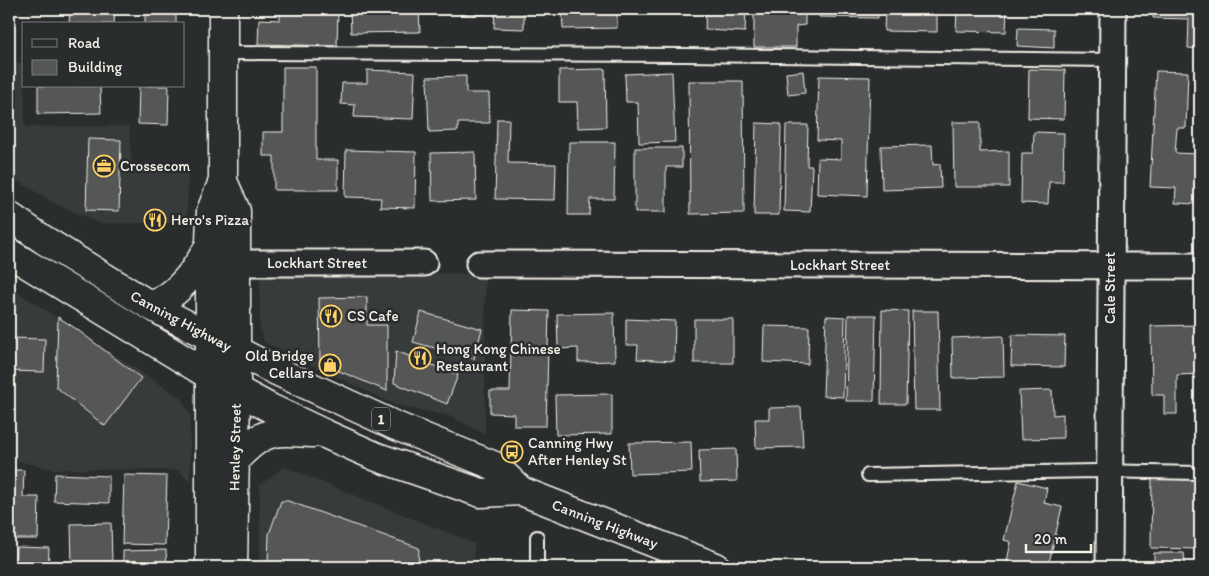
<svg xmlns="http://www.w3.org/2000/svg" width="1209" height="576" font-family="Itim,sans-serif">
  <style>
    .built { fill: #373a3a }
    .building { fill: #555756; stroke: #f4f1e8 }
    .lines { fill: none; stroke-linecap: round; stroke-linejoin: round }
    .lane-casing { stroke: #f4f1e8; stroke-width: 16 }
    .street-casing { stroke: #f4f1e8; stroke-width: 29 }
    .secondary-casing { stroke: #f4f1e8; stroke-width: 31 }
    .highway-casing { stroke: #f4f1e8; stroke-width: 31 }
    .lane { stroke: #2a2d2e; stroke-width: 12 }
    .street { stroke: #2a2d2e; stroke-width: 25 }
    .secondary { stroke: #2a2d2e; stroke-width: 28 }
    .highway { stroke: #2a2d2e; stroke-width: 28 }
    .labels { text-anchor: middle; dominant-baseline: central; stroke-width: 5; stroke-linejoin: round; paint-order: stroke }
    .shield { fill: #2a2d2e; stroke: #b7b6b0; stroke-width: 1 }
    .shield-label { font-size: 14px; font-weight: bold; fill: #f4f1e8 }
    .poi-label { font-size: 15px; fill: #f4f1e8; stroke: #2a2d2e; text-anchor: start }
    .street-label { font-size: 15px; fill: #f4f1e8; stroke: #2a2d2e }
  </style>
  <rect width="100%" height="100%" fill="#2a2d2e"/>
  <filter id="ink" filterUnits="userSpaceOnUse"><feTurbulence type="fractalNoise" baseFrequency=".02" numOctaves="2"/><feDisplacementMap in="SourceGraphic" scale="10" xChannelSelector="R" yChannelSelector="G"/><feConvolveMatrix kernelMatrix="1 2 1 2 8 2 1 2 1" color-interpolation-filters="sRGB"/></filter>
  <g filter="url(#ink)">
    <path class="built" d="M9 63H24L25 127 129 126 132 169 188 170 187 217 178 223H99L56 204 9 176Z
      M260 271 485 274V434L449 416 395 405 264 342 260 329Z
      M9 291H16L181 398 190 415V482L178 470 53 469 9 459Z
      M284 467 474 543 473 567H260V485Z"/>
    <path class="building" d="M70 9H115L114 24H69Z
      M145 9H176V24H145Z
      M280 9H338L337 46 258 44 259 19 280 20Z
      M350 9H419L420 32 351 33Z
      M432 9H458V12H432Z
      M461 9H487V14H461Z
      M495 9H524V29L494 28Z
      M562 9H617V28L563 29Z
      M706 9H746L745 32 705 30Z
      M754 9H805V25L796 26V47H754Z
      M819 9H878V18L819 17Z
      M885 9H937V32L884 31Z
      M957 9H1007L1006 32 956 31Z
      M1153 9H1200V49L1188 48 1189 19 1153 18Z
      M1018 28 1054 29V48L1017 46Z
      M283 67H316V160H338V190H274V156H263V132H283Z
      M605 69 606 127 578 128 577 102H559V70Z
      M1029 69 1065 70 1064 119 1028 118Z
      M367 70 415 72 413 119 354 117 355 105 341 104 342 83H367Z
      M803 71 805 93 788 95 786 73Z
      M1156 71 1188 72 1186 128H1177L1175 153 1199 154 1196 204 1175 203 1176 188 1150 187Z
      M672 72 675 142 639 143 638 102H626L625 74Z
      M466 76V93H489L490 123H458V131L429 132 427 77Z
      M819 76 870 77 867 196 817 194 818 158 841 159V141L817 140Z
      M689 81H743L744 213 690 214Z
      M38 86H100L101 113 38 114Z
      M139 86H169L168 125 138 124Z
      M497 119H509L508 163 556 164 555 200 495 199Z
      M953 122H980V152L1009 151V187H954Z
      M756 123 781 124 779 215H754Z
      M786 125H808L807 166H812L810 212 784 211Z
      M1034 132 1064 133 1063 182H1049L1048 204 1021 203 1022 153H1033Z
      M88 139 121 140 119 211 86 210Z
      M569 142H615L614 199H590L589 215H568Z
      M932 145 933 165 940 164 941 188 882 190 881 146Z
      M635 148H682V167H666V212H635Z
      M346 150 416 152 415 208 380 207 381 198 345 197Z
      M475 152 476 200 432 201 431 153Z
      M367 297V325H387V391L320 363 319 298Z
      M512 310 549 311 546 426H514V414L490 413V391H510Z
      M882 310 908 311 906 404H881Z
      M912 311H938L940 410H914Z
      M421 312 482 329 474 359 413 342Z
      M614 313 615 361 578 362V348L558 349 557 314Z
      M848 315H876L874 401H846Z
      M826 316 845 317 843 397 823 396Z
      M58 317 75 328 141 378 105 426 56 387Z
      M626 319 675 321 674 361 637 359 638 345H626Z
      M694 319H733V363H694Z
      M1200 325V374L1177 375V414H1164V395H1152L1151 326Z
      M764 326 809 327 808 364 763 362Z
      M1012 335 1065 336 1064 367 1011 366Z
      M1003 336 1004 377 953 378 952 338Z
      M9 338 45 339 44 372 9 371Z
      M396 351 458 375 447 404 394 383Z
      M1052 390 1053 415 1063 414V438L1021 439 1019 391Z
      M612 394V434L556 435 555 395Z
      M801 407 803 447 756 448 755 419H769V408Z
      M691 442 692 472 630 474 629 443Z
      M736 449 737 481 700 482 699 450Z
      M9 470H24L23 497H39L38 539H9Z
      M55 474 109 476V503L54 501Z
      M124 475 167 476 165 545 122 544Z
      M1152 479 1200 480 1198 549 1151 548Z
      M1018 481 1047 488 1044 503 1062 507 1048 567 1006 566 1011 542 1004 540Z
      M281 501H288L419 548 418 567H282L268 562 269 534Z
      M111 523 112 564 72 565 71 524Z
      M16 547 49 548 48 567H15Z
      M166 550 167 567H123V551Z
      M1154 553H1184L1185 567H1197H1154Z
      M476 562 512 563V566L527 567H475Z"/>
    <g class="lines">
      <g class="lane-casing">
        <path id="lane" d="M223 53 685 55 1111 60
          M868 475 1097 471 1200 473
          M537 537V567"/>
      </g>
      <g class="street-casing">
        <path id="street" d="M217 263H424
          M479 264 1200 266
          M1109 567 1113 9"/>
      </g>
      <g class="secondary-casing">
        <path id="secondary" d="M223 181 236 211V390L233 567
          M210 567V245L211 211 223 181V9"/>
      </g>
      <g class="highway-casing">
        <path id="highway" d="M9 216 44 240 151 306 270 368 396 426 495 466 521 491 716 567
          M9 253 209 375 270 408 325 434 377 457 481 493 521 491
          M151 306C179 295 195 271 210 245
          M234 461C263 429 272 431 313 433"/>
      </g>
      <use href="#lane" class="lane"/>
      <use href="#street" class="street"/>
      <use href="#secondary" class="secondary"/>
      <use href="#highway" class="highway"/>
    </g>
  </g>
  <defs>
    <g id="office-ring" transform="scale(1.125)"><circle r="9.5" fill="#2a2d2e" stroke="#ffd166" stroke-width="1.5"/><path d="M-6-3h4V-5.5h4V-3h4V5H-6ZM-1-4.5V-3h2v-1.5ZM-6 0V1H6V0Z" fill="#ffd166"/></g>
    <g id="restaurant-ring" transform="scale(1.125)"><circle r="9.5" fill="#2a2d2e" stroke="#ffd166" stroke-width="1.5"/><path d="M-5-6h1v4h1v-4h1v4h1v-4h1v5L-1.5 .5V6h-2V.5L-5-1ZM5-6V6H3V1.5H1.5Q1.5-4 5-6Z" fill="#ffd166"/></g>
    <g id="shop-ring" transform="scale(1.125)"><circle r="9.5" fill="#2a2d2e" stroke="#ffd166" stroke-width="1.5"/><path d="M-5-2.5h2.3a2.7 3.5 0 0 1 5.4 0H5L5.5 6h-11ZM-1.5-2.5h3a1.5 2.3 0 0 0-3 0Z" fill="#ffd166"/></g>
    <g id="bus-ring" transform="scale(1.125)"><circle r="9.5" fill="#2a2d2e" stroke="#ffd166" stroke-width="1.5"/><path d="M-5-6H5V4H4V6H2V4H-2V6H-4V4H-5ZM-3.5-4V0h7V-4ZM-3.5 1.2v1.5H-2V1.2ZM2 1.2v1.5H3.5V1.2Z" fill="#ffd166"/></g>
  </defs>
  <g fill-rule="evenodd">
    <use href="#office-ring" x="104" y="166"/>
    <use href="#restaurant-ring" x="155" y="220"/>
    <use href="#restaurant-ring" x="331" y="316"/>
    <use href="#restaurant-ring" x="420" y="358"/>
    <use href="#shop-ring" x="330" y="365"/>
    <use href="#bus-ring" x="512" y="452"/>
  </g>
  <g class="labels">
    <rect class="shield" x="372" y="407.5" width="18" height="23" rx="4"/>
    <g class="shield-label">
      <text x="381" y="419">1</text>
    </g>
    <g class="poi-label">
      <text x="120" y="166">Crossecom</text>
      <text x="171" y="220">Hero's Pizza</text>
      <text x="347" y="316">CS Cafe</text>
      <text x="436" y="349">Hong Kong Chinese<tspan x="436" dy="17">Restaurant</tspan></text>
      <text x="314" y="356" text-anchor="end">Old Bridge<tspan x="314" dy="17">Cellars</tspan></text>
      <text x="528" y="443">Canning Hwy<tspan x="528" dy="17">After Henley St</tspan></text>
    </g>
    <g class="street-label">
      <text x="317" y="263">Lockhart Street</text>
      <text x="840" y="265">Lockhart Street</text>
      <text transform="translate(1110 288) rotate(-90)">Cale Street</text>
      <text transform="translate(181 321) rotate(28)">Canning Highway</text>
      <text transform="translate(235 447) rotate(-89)">Henley Street</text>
      <text transform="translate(605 524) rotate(21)">Canning Highway</text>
    </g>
  </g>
  <rect width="1209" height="576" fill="none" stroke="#2a2d2e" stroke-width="30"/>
  <rect x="15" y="15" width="1179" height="546" fill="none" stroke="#f4f1e8" stroke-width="2" filter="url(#ink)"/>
  <rect x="22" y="22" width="162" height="65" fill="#2a2d2e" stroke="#7b7b78"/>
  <rect x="32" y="39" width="25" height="8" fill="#2a2d2e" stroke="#7b7b78"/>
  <text x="68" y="48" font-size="15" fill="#f4f1e8">Road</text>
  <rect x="32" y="60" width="25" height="15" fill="#555756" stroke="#7b7b78"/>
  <text x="68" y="72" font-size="15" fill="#f4f1e8">Building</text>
  <path d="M1026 544v8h65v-8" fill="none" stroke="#f4f1e8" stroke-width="2.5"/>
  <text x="1034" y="544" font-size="15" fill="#f4f1e8" stroke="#2a2d2e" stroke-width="4" paint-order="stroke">20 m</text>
</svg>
